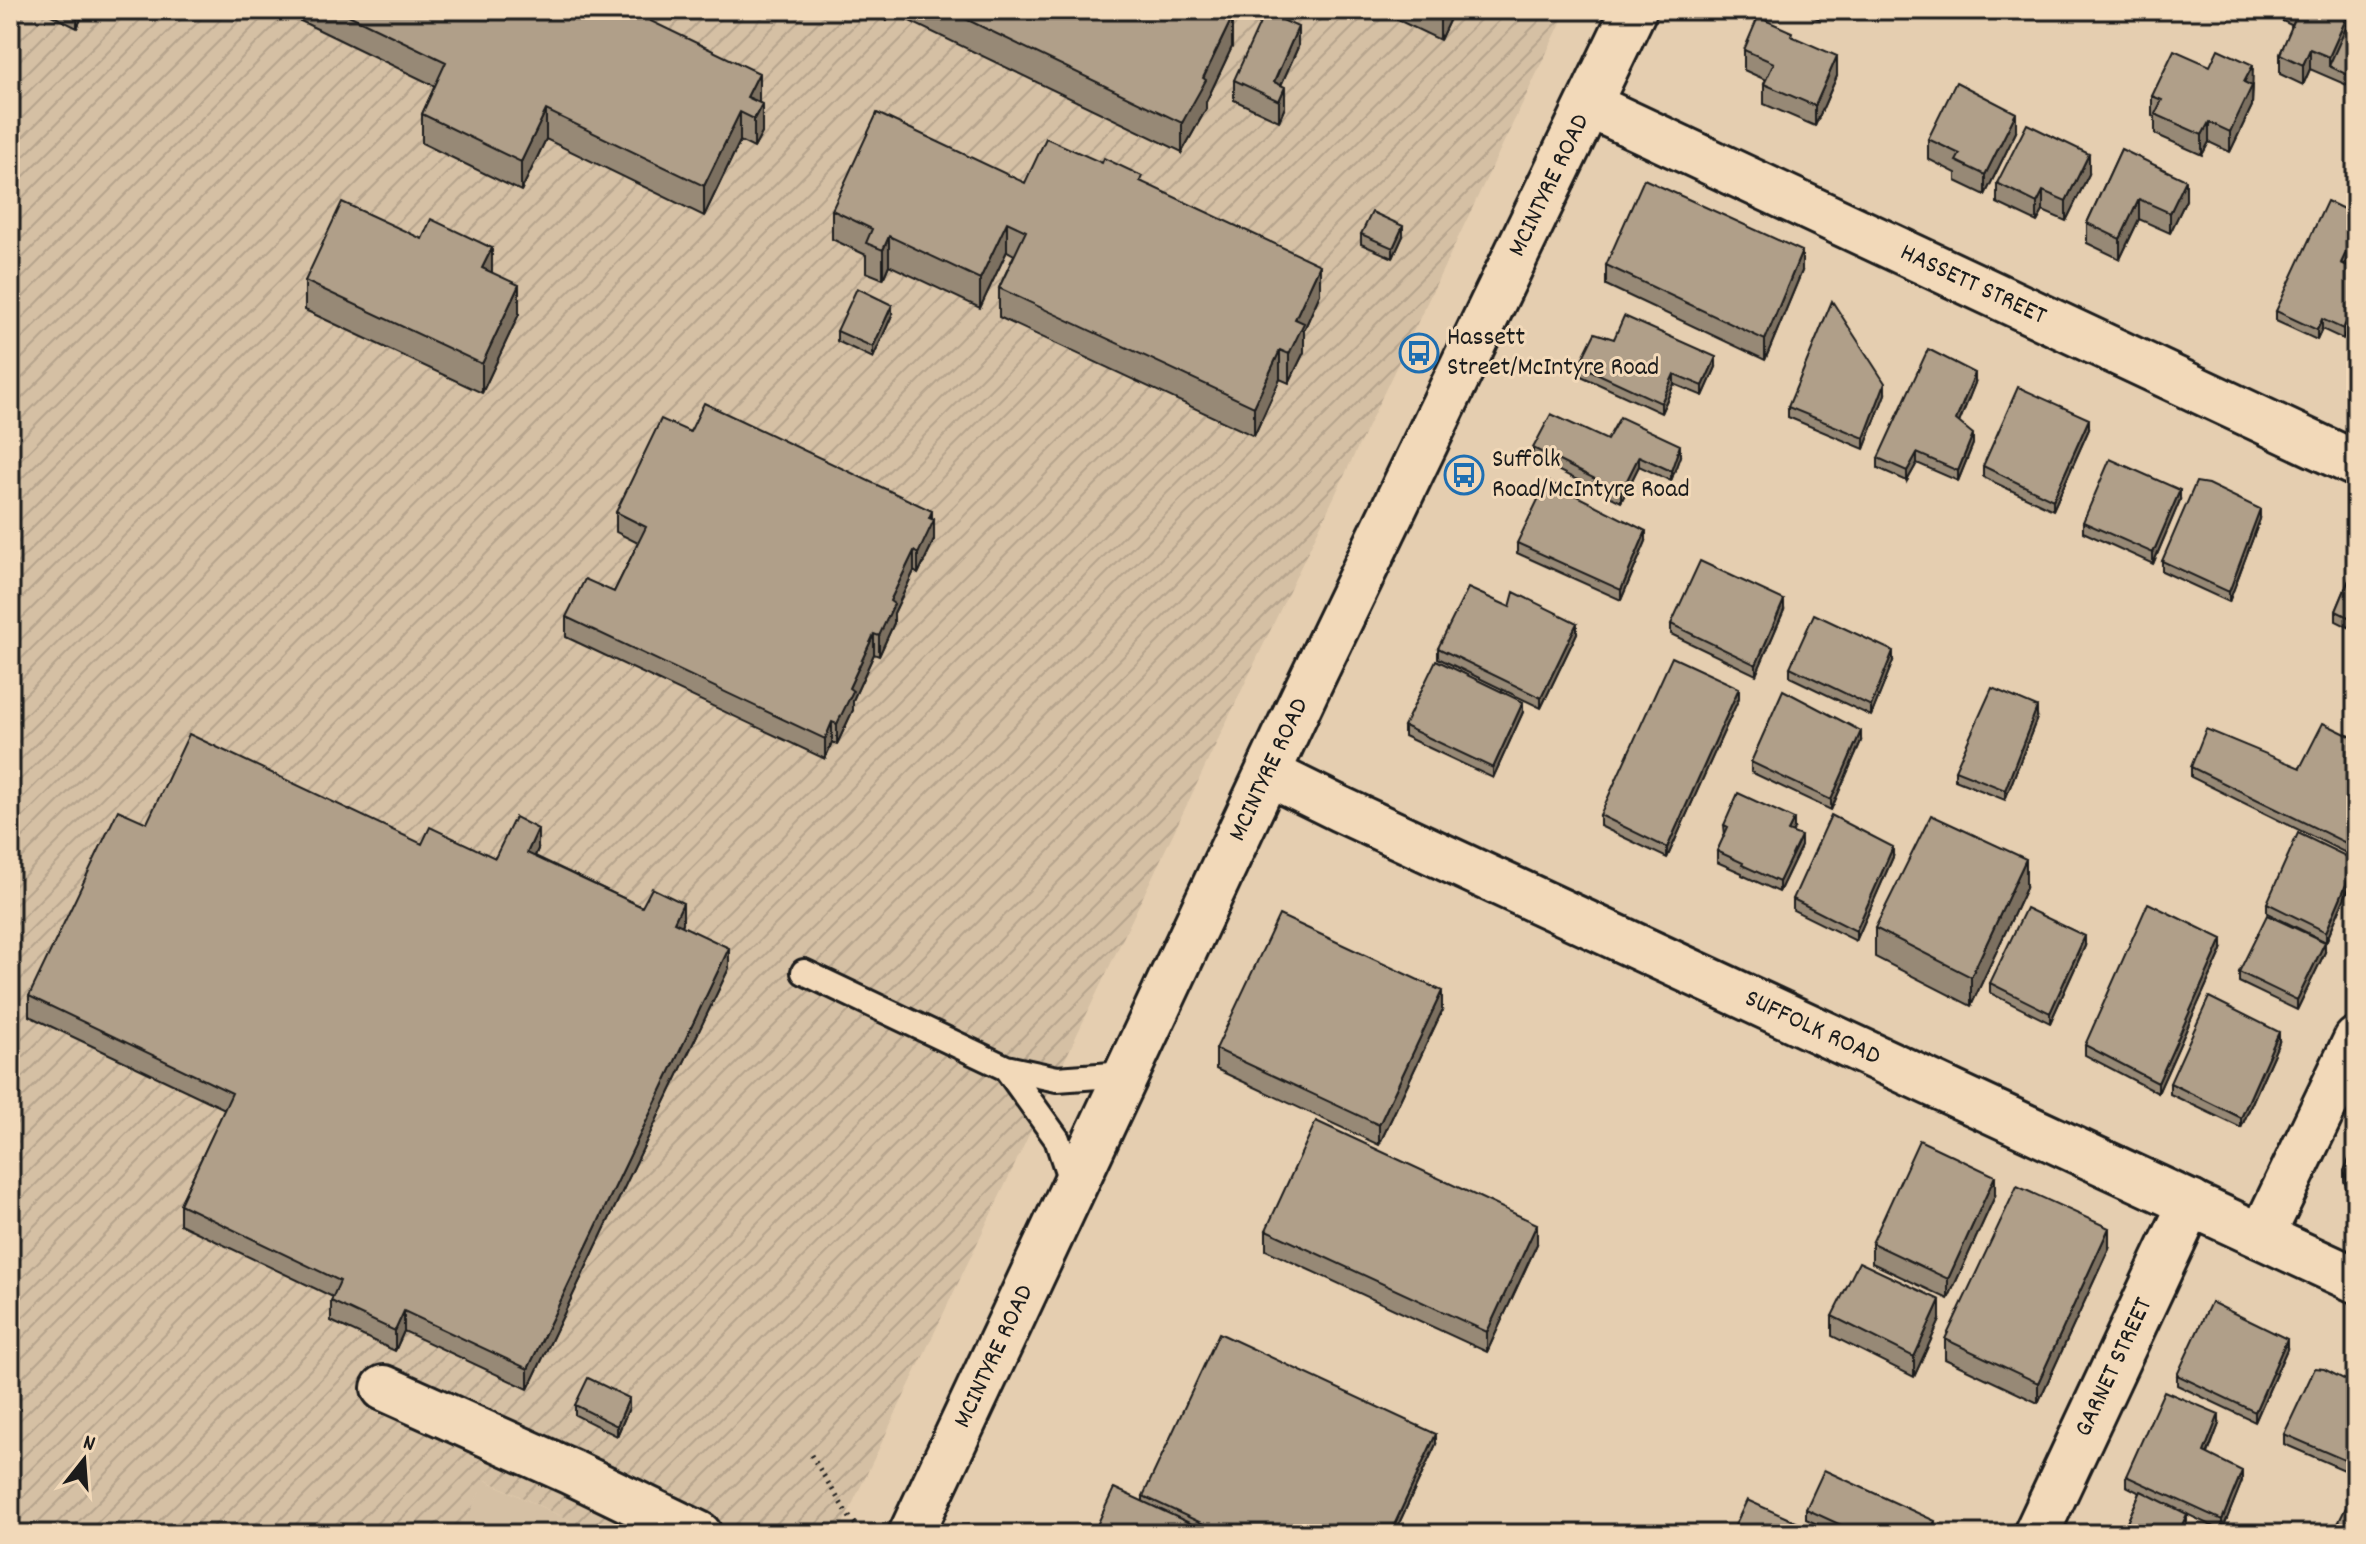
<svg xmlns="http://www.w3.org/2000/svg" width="2366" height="1544" font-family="Dekko,sans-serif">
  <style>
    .built { fill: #d5c0a4 }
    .industrial { fill: url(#industrial-furrows) }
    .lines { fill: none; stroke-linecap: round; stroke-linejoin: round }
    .lane-casing { stroke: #1c1c1c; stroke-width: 30 }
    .street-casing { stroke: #1c1c1c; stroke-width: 50 }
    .secondary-casing { stroke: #1c1c1c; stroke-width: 50 }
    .primary-casing { stroke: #1c1c1c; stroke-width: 50 }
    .path { stroke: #1c1c1c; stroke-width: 5; stroke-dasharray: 2 6; stroke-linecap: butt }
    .lane { stroke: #f2d9b9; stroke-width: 24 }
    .street { stroke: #f2d9b9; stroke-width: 44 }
    .secondary { stroke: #f2d9b9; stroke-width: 44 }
    .primary { stroke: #f2d9b9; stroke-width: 44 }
    .wall { fill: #978976; stroke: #1c1c1c; stroke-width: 2 }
    .shaded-wall { fill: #7b6f60; stroke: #1c1c1c; stroke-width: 2 }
    .building { fill: #b09f89; stroke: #1c1c1c; stroke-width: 2 }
    .labels { text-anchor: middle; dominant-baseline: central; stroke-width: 6; stroke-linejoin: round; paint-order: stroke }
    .street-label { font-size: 26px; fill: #1c1c1c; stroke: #f2d9b9 }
    .poi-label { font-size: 26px; fill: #1c1c1c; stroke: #f2d9b9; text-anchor: start }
  </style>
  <defs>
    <pattern id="industrial-furrows" width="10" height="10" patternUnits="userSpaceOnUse" patternTransform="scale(2)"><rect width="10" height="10" fill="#d5c0a4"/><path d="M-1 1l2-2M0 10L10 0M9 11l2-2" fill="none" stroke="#b6a48d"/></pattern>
  </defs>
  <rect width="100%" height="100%" fill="#e5ceb0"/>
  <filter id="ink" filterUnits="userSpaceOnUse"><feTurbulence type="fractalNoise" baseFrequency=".0125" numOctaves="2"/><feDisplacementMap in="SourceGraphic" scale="16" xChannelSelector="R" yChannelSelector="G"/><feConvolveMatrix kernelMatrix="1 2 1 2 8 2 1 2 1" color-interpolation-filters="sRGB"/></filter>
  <g filter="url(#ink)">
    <path class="built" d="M485 1480 598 1534H459Z"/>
    <path class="industrial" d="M10 10H1567L838 1534H598L486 1480 459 1534H10Z"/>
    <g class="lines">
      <g class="lane-casing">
        <path id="lane" d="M804 972 1006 1068 1057 1079 1126 1074
          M1006 1068 1057 1139 1073 1187"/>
      </g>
      <g class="street-casing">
        <g id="street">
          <path id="s1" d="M1589 105 2356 464"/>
          <path d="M2262 1236 2356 1040"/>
          <path d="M384 1388 571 1472 699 1534"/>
          <path id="s2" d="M2036 1534 2191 1203"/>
        </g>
      </g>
      <g class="secondary-casing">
        <g id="secondary">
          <path id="s3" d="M1269 774 1340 809 2356 1280"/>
        </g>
      </g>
      <g class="primary-casing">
        <g id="primary">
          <path id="s4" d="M911 1534 1306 691 1634 10"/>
        </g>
      </g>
      <path class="path" d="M811 1455 850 1518 865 1534"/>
      <use href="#lane" class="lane"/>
      <use href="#street" class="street"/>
      <use href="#secondary" class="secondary"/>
      <use href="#primary" class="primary"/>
    </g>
    <path class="wall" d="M41 10H85L77 28Z
      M278 10H628L759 102 762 133 754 148 740 141 704 216 546 139 521 191 422 143V114L435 86Z
      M864 10H1216L1232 47 1206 102V109L1182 152 891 12 887 21Z
      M1377 10H1454L1440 40Z
      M1799 10H1823L1819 19Z
      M2262 10H2356V89L2310 69 2303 85 2280 74V54L2291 30V25L2262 11Z
      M1792 37 1837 76 1815 126 1764 104V84L1766 80 1744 70V50Z
      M1298 47 1281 85 1285 107 1279 121 1234 100V80Z
      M2253 85 2252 106 2230 152 2209 142 2202 155 2155 134V117L2152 116V96Z
      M2016 132 1985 195 1956 181V173L1928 159V139Z
      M2121 149 2186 200 2170 233 2139 219 2120 259 2087 243V223Z
      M2089 174 2066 221 2043 211 2037 222 1997 203V183Z
      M1142 182 1320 294 1304 330V352L1289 383 1280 379 1254 436 999 317V288L1014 255 1007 251 980 308 889 265 883 279 866 272V255L832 239V210L1025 183Z
      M1361 234 1403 236 1393 258 1361 244Z
      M2356 241 2345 264 2356 270V311L2343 339 2322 329 2317 340 2276 321V311Z
      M1606 265 1802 271 1765 360 1606 285Z
      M492 273 519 314 482 393 305 310V281Z
      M892 315 873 358 837 341V331Z
      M1614 339 1716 367 1703 396 1674 384 1661 413 1579 375V365Z
      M1975 383 1959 423 1973 444 1958 481 1917 463 1907 481 1878 468V458Z
      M1885 394 1864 449 1788 417V407Z
      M2089 429 2053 510 1983 477V466Z
      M690 432 932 519 934 540 918 574 914 571 894 613V623L879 656 874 654 853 700V710L837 744 832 742 825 759 566 637V617L614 592 638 543 616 532V512Z
      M1607 440 1680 456 1671 481 1639 466 1621 502 1533 458V448Z
      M2180 500 2153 564 2083 532V522Z
      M2260 519 2229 602 2162 571V561Z
      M1646 541 1621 600 1517 553V543Z
      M2356 563V631L2336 621V611Z
      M1510 607 1577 633 1541 708 1438 658V648Z
      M1784 610 1756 675 1671 634V624Z
      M1893 661 1871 716 1790 677V667Z
      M1739 698 1667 858 1600 826V815Z
      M1523 712 1493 778 1404 736V726Z
      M2037 718 2005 800 1955 780V770Z
      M2356 739V858L2191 777V767L2300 768Z
      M1861 741 1831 810 1751 772V762Z
      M147 823 422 844 495 858 538 849 535 856 642 907 683 923 682 926 729 968 528 1389 404 1331 395 1351 331 1321V1301L333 1297 180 1224V1204L225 1109 29 1016V996Z
      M1724 825 1794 829 1792 832 1801 846 1779 892 1742 875V873L1717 862V851L1725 836Z
      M1893 857 1856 941 1793 910V899Z
      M2356 871 2326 942 2267 913V903Z
      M2026 888 1971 1006 1875 957V928Z
      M2085 946 2050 1023 1990 993V983Z
      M2222 950 2158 1093 2085 1055V1045Z
      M2325 952 2297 1010 2239 982V972Z
      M1442 1011 1379 1145 1216 1069V1049Z
      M2279 1042 2241 1128 2170 1094V1083Z
      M2356 1148V1207L2353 1206 2344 1181V1171Z
      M1995 1196 1948 1299 1872 1263V1243Z
      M1266 1230 1537 1244 1487 1352 1266 1250Z
      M2109 1248 2038 1403 1945 1359V1339Z
      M1832 1316 1940 1320 1914 1377 1832 1336Z
      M2287 1349 2255 1422 2177 1385V1375Z
      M2356 1385V1475L2284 1444V1434Z
      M575 1405 629 1408 617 1436 575 1415Z
      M2219 1424 2208 1454 2242 1481 2222 1531 2187 1514V1524L2183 1534H2122L2140 1493 2126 1486V1476Z
      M1436 1444 1394 1534H1093L1143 1502V1496Z
      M1806 1509 1935 1531 1933 1534H1838L1806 1519Z"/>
    <path class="shaded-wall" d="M80 10H85L77 28V17Z
      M887 10H891L887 21Z
      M1440 10H1454L1440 40Z
      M2350 10H2356L2329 66V57Z
      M1232 18V47L1206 102V109L1182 152V123Z
      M1298 27V47L1275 99 1274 82Z
      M2310 49V69L2303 85V65Z
      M1837 56V76L1815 126V106Z
      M2253 65 2252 106 2230 152V132L2244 82Z
      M759 73V102L747 97Z
      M1285 87V107L1279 121V101Z
      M762 104V133L754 148V119Z
      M546 110V139L521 191V162Z
      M740 112V141L704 216V186Z
      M2016 113V132L1985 195V175Z
      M2209 122V142L2202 155V135Z
      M2089 154V174L2066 221V201Z
      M2186 180V200L2170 233V213Z
      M2043 191V211L2037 222V203Z
      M2139 199V219L2120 259V239Z
      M1007 222V251L980 308V279Z
      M1403 226V236L1393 258V248Z
      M2356 231V241L2341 273V263Z
      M889 236V265L883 279V250Z
      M492 248V277L482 268Z
      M1802 251V271L1765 360V340Z
      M1320 265V294L1304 330V352L1289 383V354L1295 319Z
      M519 285V314L482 393V364Z
      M2356 301V311L2343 339V329Z
      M892 305V315L873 358V347Z
      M2322 319V329L2317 340V330Z
      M1280 350V379L1254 436V407Z
      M1716 357V367L1703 396V386Z
      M1975 373V383L1956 430V420Z
      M1674 374V384L1661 413V403Z
      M1885 383V394L1864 449V438Z
      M2089 419V429L2053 510V500Z
      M1973 434V444L1958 481V471Z
      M1680 445V456L1671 481V471Z
      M1917 453V463L1907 481V471Z
      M1639 456V466L1621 502V492Z
      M2180 490V500L2153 564V553Z
      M2260 509V519L2229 602V592Z
      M932 511V523L934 520V540L918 574V554Z
      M1646 531V541L1621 600V590Z
      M914 551V571L894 613V623L879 656V636L890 601Z
      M1784 600V610L1756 675V665Z
      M1577 623V633L1541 708V698Z
      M874 634V654L853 700V710L837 744V724L849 688Z
      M1893 651V661L1871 716V706Z
      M1739 688V698L1667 858V848Z
      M1523 702V712L1493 778V768Z
      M2037 707V718L2005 800V790Z
      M832 722V742L825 759V739Z
      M1861 731V741L1831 810V800Z
      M1794 819V829L1788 841V831Z
      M538 829V849L527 873V853Z
      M1801 836V846L1779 892V882Z
      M1893 847V857L1856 941V931Z
      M2026 859V888L1971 1006V977Z
      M2356 861V871L2326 942V932Z
      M683 903V923L674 942V922Z
      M2085 936V946L2050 1023V1013Z
      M2222 939V950L2158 1093V1083Z
      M2325 942V952L2297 1010V1000Z
      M729 948V968L528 1389V1369Z
      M1442 991V1011L1379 1145V1125Z
      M2279 1032V1042L2241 1128V1118Z
      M1995 1176V1196L1948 1299V1279Z
      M1537 1224V1244L1487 1352V1332Z
      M2109 1228V1248L2038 1403V1383Z
      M1940 1300V1320L1914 1377V1357Z
      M404 1311V1331L395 1351V1331Z
      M2287 1339V1349L2255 1422V1412Z
      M629 1398V1408L617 1436V1426Z
      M2219 1414V1424L2204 1462V1452Z
      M1436 1434V1444L1394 1534H1390Z
      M2242 1471V1481L2222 1531V1520Z
      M2187 1514V1524L2183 1534H2178Z
      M1935 1521V1531L1933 1534H1928Z"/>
    <path class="building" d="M61 10H80L77 17Z
      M338 10H628L759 73 747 97 762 104 754 119 740 112 704 186 546 110 521 162 422 114 446 62Z
      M947 10H1216L1232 18 1203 78 1206 80 1182 123Z
      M2281 10H2294L2292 15Z
      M2294 10H2350L2329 57 2310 49 2303 65 2280 54 2295 19 2291 17Z
      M2354 10H2356V79L2329 66Z
      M1265 12 1298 27 1274 82 1285 87 1279 101 1234 80Z
      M1758 17 1792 32 1791 36 1837 56 1815 106 1764 84 1774 63 1744 50Z
      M2218 49 2253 65 2244 82 2252 86 2230 132 2209 122 2202 135 2155 114 2162 100 2152 96 2174 50 2210 66Z
      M1956 82 2016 113 1985 175 1956 161 1960 154 1928 139Z
      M877 113 1025 183 1046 138 1102 163 1104 158 1142 176 1140 181 1320 265 1295 319 1304 323 1289 354 1280 350 1254 407 999 288 1026 231 1007 222 980 279 889 236 883 250 866 243 872 229 832 210Z
      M2027 124 2089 154 2066 201 2043 191 2037 203 1997 183Z
      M2121 149 2186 180 2170 213 2139 199 2120 239 2087 223Z
      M1644 179 1802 251 1765 340 1606 265Z
      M2327 201 2356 215V231L2341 263 2356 270V301L2343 329 2322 319 2317 330 2276 311Z
      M342 202 422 239 431 219 492 248 482 268 519 285 482 364 305 281Z
      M1372 212 1403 226 1393 248 1361 234Z
      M857 288 892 305 873 347 837 331Z
      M1832 301 1885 383 1864 438 1788 407Z
      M1624 316 1716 357 1703 386 1674 374 1661 403 1579 365 1595 333 1614 339Z
      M1928 349 1975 373 1956 420 1973 434 1958 471 1917 453 1907 471 1878 458Z
      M2018 387 2089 419 2053 500 1983 466Z
      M704 403 932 511 929 518 934 520 918 554 914 551 890 601 894 604 879 636 874 634 849 688 853 691 837 724 832 722 825 739 566 617 585 579 614 592 646 527 616 512 661 419 690 432Z
      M1551 414 1607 440 1620 417 1680 445 1671 471 1639 456 1621 492 1533 448Z
      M2110 459 2180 490 2153 553 2083 522Z
      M1547 481 1646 531 1621 590 1517 543Z
      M2196 482 2208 484 2260 509 2229 592 2162 561Z
      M1700 561 1784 600 1756 665 1671 624Z
      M2356 563V621L2336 611Z
      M1468 588 1510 607 1514 592 1577 623 1541 698 1438 648Z
      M1814 614 1893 651 1871 706 1790 667Z
      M1672 657 1739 688 1667 848 1600 815Z
      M1436 660 1523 702 1493 768 1404 726Z
      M1992 688 2037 707 2005 790 1955 770Z
      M1783 690 1861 731 1831 800 1751 762Z
      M2323 723 2356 739V848L2191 767 2206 729 2300 768Z
      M189 734 422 844 430 827 495 858 515 817 538 829 527 853 642 907 652 888 683 903 674 922 729 948 528 1369 404 1311 395 1331 331 1301 340 1281 180 1204 232 1093 29 996 118 810 147 823Z
      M1738 793 1794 819 1788 831 1801 836 1779 882 1742 865 1743 863 1717 851 1728 827 1724 825Z
      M1831 815 1893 847 1856 931 1793 899Z
      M1931 815 2026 859 1971 977 1875 928Z
      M2298 833 2356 861 2326 932 2267 903Z
      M2148 903 2222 939 2158 1083 2085 1045Z
      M2026 908 2085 936 2050 1013 1990 983Z
      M1279 915 1442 991 1379 1125 1216 1049Z
      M2267 915 2325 942 2297 1000 2239 972Z
      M2209 997 2279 1032 2241 1118 2170 1083Z
      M1316 1121 1537 1224 1487 1332 1266 1230Z
      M1919 1140 1995 1176 1948 1279 1872 1243Z
      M2354 1147 2356 1148V1197L2353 1196 2344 1171Z
      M2017 1186 2109 1228 2038 1383 1945 1339Z
      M1859 1262 1940 1300 1914 1357 1832 1316Z
      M2211 1302 2287 1339 2255 1412 2177 1375Z
      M1219 1333 1436 1434 1390 1534H1225L1143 1496Z
      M2315 1368 2324 1369 2356 1385V1465L2284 1434Z
      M588 1378 629 1398 617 1426 575 1405Z
      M2164 1391 2219 1414 2204 1452 2242 1471 2222 1520 2126 1476Z
      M1824 1470 1935 1521 1928 1534H1850L1852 1530 1806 1509Z
      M1114 1488 1213 1534H1093Z
      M2141 1491 2187 1514 2178 1534H2122Z
      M1747 1500 1823 1534H1731Z
      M2349 1501 2356 1505V1534H2333Z"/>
  </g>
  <defs>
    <g id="bus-ring" transform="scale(2)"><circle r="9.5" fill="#f2d9b9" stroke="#1f6fb2" stroke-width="1.5"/><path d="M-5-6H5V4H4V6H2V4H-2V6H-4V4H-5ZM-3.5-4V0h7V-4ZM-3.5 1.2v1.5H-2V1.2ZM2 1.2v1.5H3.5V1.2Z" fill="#1f6fb2"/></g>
  </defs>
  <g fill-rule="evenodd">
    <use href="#bus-ring" x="1419" y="353"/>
    <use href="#bus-ring" x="1464" y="475"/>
  </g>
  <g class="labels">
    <g class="street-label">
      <text stroke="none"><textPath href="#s4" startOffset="1492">MCINTYRE ROAD</textPath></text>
      <text stroke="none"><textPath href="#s1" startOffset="424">HASSETT STREET</textPath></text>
      <text stroke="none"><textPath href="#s4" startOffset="844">MCINTYRE ROAD</textPath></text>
      <text stroke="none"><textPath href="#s3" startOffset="600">SUFFOLK ROAD</textPath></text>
      <text stroke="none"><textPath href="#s4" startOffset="196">MCINTYRE ROAD</textPath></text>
      <text stroke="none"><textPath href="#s2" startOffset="184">GARNET STREET</textPath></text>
    </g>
    <g class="poi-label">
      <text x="1447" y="338">Hassett<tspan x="1447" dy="30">Street/McIntyre Road</tspan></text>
      <text x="1492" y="460">Suffolk<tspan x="1492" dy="30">Road/McIntyre Road</tspan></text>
    </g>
  </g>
  <rect width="2366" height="1544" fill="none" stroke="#f2d9b9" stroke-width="40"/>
  <rect x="20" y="20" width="2326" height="1504" fill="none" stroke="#1c1c1c" stroke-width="3" filter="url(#ink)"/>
  <g transform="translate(84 1460) rotate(17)" stroke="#f2d9b9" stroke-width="6" paint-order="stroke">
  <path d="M0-6L14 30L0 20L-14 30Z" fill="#1c1c1c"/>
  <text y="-12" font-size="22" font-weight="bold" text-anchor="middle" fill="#1c1c1c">N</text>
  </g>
</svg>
